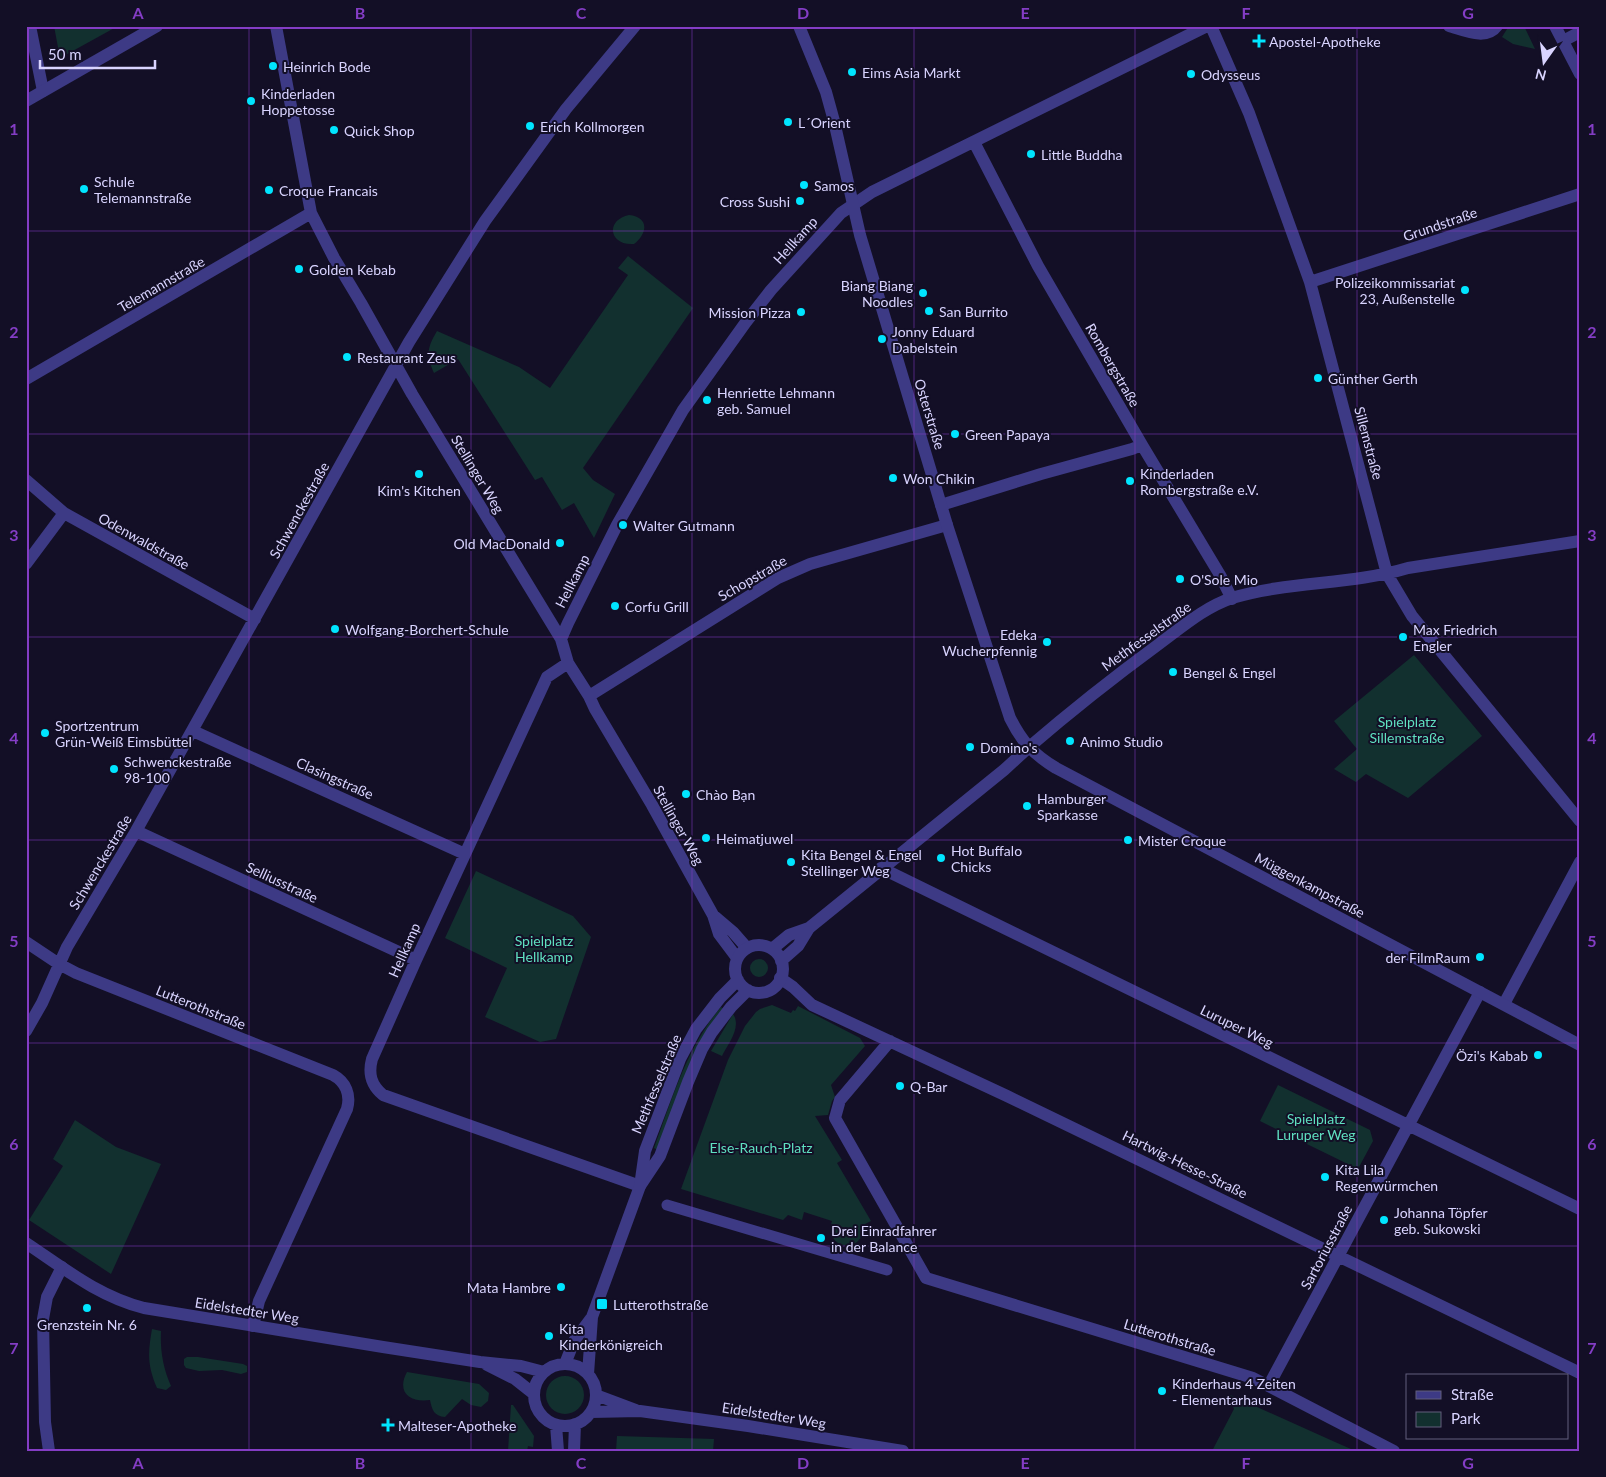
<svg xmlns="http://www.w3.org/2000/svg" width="1606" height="1477" font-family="Lato,sans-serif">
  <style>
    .green { fill: #12302f }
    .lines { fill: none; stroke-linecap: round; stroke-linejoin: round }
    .pedestrian { stroke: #3d3a85; stroke-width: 11 }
    .minor { stroke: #3d3a85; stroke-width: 12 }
    .tertiary { stroke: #3d3a85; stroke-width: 12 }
    .grid { fill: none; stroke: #843dc5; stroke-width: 1; stroke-opacity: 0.55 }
    .poi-dot { fill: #00e5ff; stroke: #130f26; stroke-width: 2 }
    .labels { text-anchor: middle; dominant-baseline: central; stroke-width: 4; stroke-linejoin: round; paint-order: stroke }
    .poi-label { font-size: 14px; fill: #d9d4ff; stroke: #130f26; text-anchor: start }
    .street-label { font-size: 14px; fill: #d9d4ff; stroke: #130f26 }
    .park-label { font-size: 14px; fill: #5fe0c0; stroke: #130f26 }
    .neatline { fill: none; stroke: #843dc5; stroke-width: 2 }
    .grid-label { font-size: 16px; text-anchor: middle; font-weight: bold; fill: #843dc5 }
  </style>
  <rect width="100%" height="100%" fill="#130f26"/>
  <path class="green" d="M54 26H118L60 58Z
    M1509 26H1524L1535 49 1513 44 1502 37Z
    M629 215C649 217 648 233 634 244 609 246 605 220 629 215Z
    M628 256 693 308 583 468 593 480 615 494 594 538 574 503 562 510 542 477 535 480 458 359 434 373C426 355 427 348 437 331L519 367 550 388 628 275 618 268Z
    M1414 655 1482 736 1408 798 1366 774 1356 782 1334 769 1357 749 1334 721Z
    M476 871 573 916 591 937 556 1039 540 1042 485 1017 507 968 445 938Z
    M750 968a9 9 0 1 1 18 0a9 9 0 1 1-18 0Z
    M772 1005 791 1013 793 1010 795 1011 798 1006 860 1038 865 1046 831 1085 835 1097 832 1101 828 1115 815 1116 842 1160 837 1163 871 1221 863 1225C865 1256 823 1250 832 1221L804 1212 802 1220 788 1215 783 1220 681 1189 728 1060 745 1026 756 1012 760 1009Z
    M721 1007 725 1010 658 1150 654 1148C672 1099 687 1047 721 1007Z
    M733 1014C742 1027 728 1044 722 1056L711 1051Z
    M1278 1085 1370 1130 1373 1141 1358 1169 1260 1121Z
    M75 1120 116 1147 161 1164 111 1274 29 1220 63 1166 53 1159Z
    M152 1329 161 1331C160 1350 163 1368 171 1386L166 1390 157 1388C147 1365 148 1352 152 1329Z
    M187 1357H198L243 1364 247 1366V1372L241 1374 222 1370 199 1371 186 1368 184 1365V1359Z
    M407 1372 479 1384 489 1393 488 1401 481 1407 471 1405 462 1399 445 1417C434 1416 432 1410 430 1400 410 1403 396 1392 407 1372Z
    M546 1395a19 19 0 1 1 38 0a19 19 0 1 1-38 0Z
    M1228 1394 1335 1442 1351 1449 1350 1451H1212L1234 1409Z
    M511 1405H513L534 1436 533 1447 528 1446 527 1451H508Z
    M617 1436 714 1439 713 1451H616Z"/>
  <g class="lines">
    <path class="pedestrian" d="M667 1205 887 1270"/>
    <path class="minor" d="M30 26 43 91
      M276 26 311 213 334 258 361 303 412 394 561 639 568 663 589 696 595 709 652 805 713 915 719 934 737 958
      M1211 26 1249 113 1310 282 1387 574 1412 616 1580 821
      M1449 26C1464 30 1486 41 1497 26
      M1563 41 1580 32
      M974 142 1038 266 1142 445 1220 575 1232 599
      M1310 282C1400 253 1490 223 1580 194
      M26 379 311 213
      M26 480 64 513 255 619
      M941 505 1041 474 1132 449 1142 445
      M26 564 64 513
      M561 639 568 623 617 525 683 410 746 322 771 290 841 213 872 192 1207 26
      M568 663 547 677 416 960 372 1059C368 1074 371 1085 383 1095L640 1186
      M589 696 778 578 810 564 947 525
      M193 731 465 854
      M1028 748C1071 711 1114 677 1159 644 1182 627 1205 607 1232 598 1289 581 1351 585 1408 568L1580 541
      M136 831 416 960
      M881 868 1580 1209
      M713 915 733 932 747 948
      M26 942 59 964 76 973 333 1075C346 1082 351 1095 347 1109L259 1301 253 1326
      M780 978 793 987 812 1005 1007 1096 1580 1373
      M1504 1004 1580 862
      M26 1031 42 1003 67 947 136 831 409 342 485 221 566 109 635 26
      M890 1041 840 1100 835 1118 926 1278 1253 1378 1394 1451
      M1269 1385 1480 992
      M49 1451 45 1422 43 1319 47 1297 62 1267"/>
    <path class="tertiary" d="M799 26 826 92 834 121 860 235 947 525 1010 718C1022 742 1033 754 1056 768L1580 1045
      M1555 26 1580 74
      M26 101 157 26
      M735 969a24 24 0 1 1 48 0a24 24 0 1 1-48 0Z
      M772 949 789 935 809 928
      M781 961 798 946 809 928 1004 770 1028 748
      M640 1186 645 1151 680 1059 696 1029 720 998 738 980
      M26 1243C65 1269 98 1296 144 1308L383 1347 480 1362 521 1366 544 1372
      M565 1364 574 1341 592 1317
      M534 1395a31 31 0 1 1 62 0a31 31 0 1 1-62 0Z
      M487 1365 515 1379 534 1394
      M588 1374 592 1317 640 1186 660 1156 688 1082 702 1049 712 1032 731 1007 748 990
      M596 1395 636 1410
      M591 1412 640 1411 748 1426 903 1451
      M556 1425 558 1451
      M574 1451 575 1424"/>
  </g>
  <path class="grid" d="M249 26V1451M471 26V1451M692 26V1451M914 26V1451M1135 26V1451M1357 26V1451M26 231H1580M26 434H1580M26 637H1580M26 840H1580M26 1043H1580M26 1246H1580"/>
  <g class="poi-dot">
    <path d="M1256.5 33.5h5v5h5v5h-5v5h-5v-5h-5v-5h5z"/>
    <circle cx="273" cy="66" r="5"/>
    <circle cx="852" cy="72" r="5"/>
    <circle cx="1191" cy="74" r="5"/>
    <circle cx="251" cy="101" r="5"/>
    <circle cx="788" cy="122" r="5"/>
    <circle cx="530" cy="126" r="5"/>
    <circle cx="334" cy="130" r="5"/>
    <circle cx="1031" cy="154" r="5"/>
    <circle cx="804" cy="185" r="5"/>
    <circle cx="84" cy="189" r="5"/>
    <circle cx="269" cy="190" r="5"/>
    <circle cx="800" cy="201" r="5"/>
    <circle cx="299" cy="269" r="5"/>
    <circle cx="1465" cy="290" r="5"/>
    <circle cx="923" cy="293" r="5"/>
    <circle cx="929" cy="311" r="5"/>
    <circle cx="801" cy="312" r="5"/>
    <circle cx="882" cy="339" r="5"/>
    <circle cx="347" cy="357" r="5"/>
    <circle cx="1318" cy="378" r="5"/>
    <circle cx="707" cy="400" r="5"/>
    <circle cx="955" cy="434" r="5"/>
    <circle cx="419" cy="474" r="5"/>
    <circle cx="893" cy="478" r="5"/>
    <circle cx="1130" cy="481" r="5"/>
    <circle cx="623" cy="525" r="5"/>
    <circle cx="560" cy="543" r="5"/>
    <circle cx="1180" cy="579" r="5"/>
    <circle cx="615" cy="606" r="5"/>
    <circle cx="335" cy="629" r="5"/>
    <circle cx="1403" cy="637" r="5"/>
    <circle cx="1047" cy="642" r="5"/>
    <circle cx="1173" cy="672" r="5"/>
    <circle cx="45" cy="733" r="5"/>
    <circle cx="1070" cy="741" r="5"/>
    <circle cx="970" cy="747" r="5"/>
    <circle cx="114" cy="769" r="5"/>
    <circle cx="686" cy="794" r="5"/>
    <circle cx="1027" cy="806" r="5"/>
    <circle cx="706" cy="838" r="5"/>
    <circle cx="1128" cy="840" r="5"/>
    <circle cx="941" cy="858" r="5"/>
    <circle cx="791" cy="862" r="5"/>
    <circle cx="1480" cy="957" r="5"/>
    <circle cx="1538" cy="1055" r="5"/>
    <circle cx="900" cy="1086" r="5"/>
    <circle cx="1325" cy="1177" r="5"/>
    <circle cx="1384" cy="1220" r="5"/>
    <circle cx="821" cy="1238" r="5"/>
    <circle cx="561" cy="1287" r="5"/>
    <rect x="596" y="1298" width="12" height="12" rx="2.5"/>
    <circle cx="87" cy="1308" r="5"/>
    <circle cx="549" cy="1336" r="5"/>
    <circle cx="1162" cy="1391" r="5"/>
    <path d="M385.5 1417.5h5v5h5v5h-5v5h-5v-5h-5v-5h5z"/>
  </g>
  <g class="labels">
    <g class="poi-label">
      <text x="1269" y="41">Apostel-Apotheke</text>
      <text x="283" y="66">Heinrich Bode</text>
      <text x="862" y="72">Eims Asia Markt</text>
      <text x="1201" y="74">Odysseus</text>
      <text x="261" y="93">Kinderladen<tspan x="261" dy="16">Hoppetosse</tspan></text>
      <text x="798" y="122">L´Orient</text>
      <text x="540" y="126">Erich Kollmorgen</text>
      <text x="344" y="130">Quick Shop</text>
      <text x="1041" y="154">Little Buddha</text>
      <text x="94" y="181">Schule<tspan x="94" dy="16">Telemannstraße</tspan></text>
      <text x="814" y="185">Samos</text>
      <text x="279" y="190">Croque Francais</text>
      <text x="790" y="201" text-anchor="end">Cross Sushi</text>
      <text x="309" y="269">Golden Kebab</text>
      <text x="1455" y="282" text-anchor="end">Polizeikommissariat<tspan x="1455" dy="16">23, Außenstelle</tspan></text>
      <text x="913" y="285" text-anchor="end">Biang Biang<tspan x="913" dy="16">Noodles</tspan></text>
      <text x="939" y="311">San Burrito</text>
      <text x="791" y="312" text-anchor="end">Mission Pizza</text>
      <text x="892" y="331">Jonny Eduard<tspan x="892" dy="16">Dabelstein</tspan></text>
      <text x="357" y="357">Restaurant Zeus</text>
      <text x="1328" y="378">Günther Gerth</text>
      <text x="717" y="392">Henriette Lehmann<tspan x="717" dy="16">geb. Samuel</tspan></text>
      <text x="965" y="434">Green Papaya</text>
      <text x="1140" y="473">Kinderladen<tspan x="1140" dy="16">Rombergstraße e.V.</tspan></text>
      <text x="903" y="478">Won Chikin</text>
      <text x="419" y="490" text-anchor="middle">Kim's Kitchen</text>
      <text x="633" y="525">Walter Gutmann</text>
      <text x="550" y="543" text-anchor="end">Old MacDonald</text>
      <text x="1190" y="579">O'Sole Mio</text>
      <text x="625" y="606">Corfu Grill</text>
      <text x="345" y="629">Wolfgang-Borchert-Schule</text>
      <text x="1413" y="629">Max Friedrich<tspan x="1413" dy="16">Engler</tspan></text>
      <text x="1037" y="634" text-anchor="end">Edeka<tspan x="1037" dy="16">Wucherpfennig</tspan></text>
      <text x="1183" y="672">Bengel &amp; Engel</text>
      <text x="55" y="725">Sportzentrum<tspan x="55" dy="16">Grün-Weiß Eimsbüttel</tspan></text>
      <text x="1080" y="741">Animo Studio</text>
      <text x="980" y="747">Domino's</text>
      <text x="124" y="761">Schwenckestraße<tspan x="124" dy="16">98-100</tspan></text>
      <text x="696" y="794">Chào Bạn</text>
      <text x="1037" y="798">Hamburger<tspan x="1037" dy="16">Sparkasse</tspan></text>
      <text x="716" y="838">Heimatjuwel</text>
      <text x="1138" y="840">Mister Croque</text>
      <text x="951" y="850">Hot Buffalo<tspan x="951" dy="16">Chicks</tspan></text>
      <text x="801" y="854">Kita Bengel &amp; Engel<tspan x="801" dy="16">Stellinger Weg</tspan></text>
      <text x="1470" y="957" text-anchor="end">der FilmRaum</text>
      <text x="1528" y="1055" text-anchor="end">Özi's Kabab</text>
      <text x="910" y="1086">Q-Bar</text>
      <text x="1335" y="1169">Kita Lila<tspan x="1335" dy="16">Regenwürmchen</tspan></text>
      <text x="1394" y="1212">Johanna Töpfer<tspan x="1394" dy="16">geb. Sukowski</tspan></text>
      <text x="831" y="1230">Drei Einradfahrer<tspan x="831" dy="16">in der Balance</tspan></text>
      <text x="551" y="1287" text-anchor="end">Mata Hambre</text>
      <text x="613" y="1304">Lutterothstraße</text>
      <text x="87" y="1324" text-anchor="middle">Grenzstein Nr. 6</text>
      <text x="559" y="1328">Kita<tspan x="559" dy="16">Kinderkönigreich</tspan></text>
      <text x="1172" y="1383">Kinderhaus 4 Zeiten<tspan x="1172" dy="16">- Elementarhaus</tspan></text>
      <text x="398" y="1425">Malteser-Apotheke</text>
    </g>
    <g class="street-label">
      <text transform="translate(1440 224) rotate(-19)">Grundstraße</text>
      <text transform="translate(795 240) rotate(-48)">Hellkamp</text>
      <text transform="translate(161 284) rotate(-30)">Telemannstraße</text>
      <text transform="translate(1113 365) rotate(60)">Rombergstraße</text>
      <text transform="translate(930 414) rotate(73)">Osterstraße</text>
      <text transform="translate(1369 443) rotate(75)">Sillemstraße</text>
      <text transform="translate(478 474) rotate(59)">Stellinger Weg</text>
      <text transform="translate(299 510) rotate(-61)">Schwenckestraße</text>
      <text transform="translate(144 541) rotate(29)">Odenwaldstraße</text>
      <text transform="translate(752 578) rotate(-30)">Schopstraße</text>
      <text transform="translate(572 581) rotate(-63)">Hellkamp</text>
      <text transform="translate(1146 636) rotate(-36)">Methfesselstraße</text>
      <text transform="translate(335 778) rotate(24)">Clasingstraße</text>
      <text transform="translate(679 825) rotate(61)">Stellinger Weg</text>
      <text transform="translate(100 862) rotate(-59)">Schwenckestraße</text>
      <text transform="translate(282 882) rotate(25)">Selliusstraße</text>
      <text transform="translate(1310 885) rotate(28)">Müggenkampstraße</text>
      <text transform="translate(404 950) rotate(-66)">Hellkamp</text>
      <text transform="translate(201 1007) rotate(22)">Lutterothstraße</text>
      <text transform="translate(1237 1026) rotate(26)">Luruper Weg</text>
      <text transform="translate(656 1084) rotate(-67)">Methfesselstraße</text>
      <text transform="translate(1185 1164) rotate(26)">Hartwig-Hesse-Straße</text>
      <text transform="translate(1326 1247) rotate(-62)">Sartoriusstraße</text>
      <text transform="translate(247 1310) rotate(9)">Eidelstedter Weg</text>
      <text transform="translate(1170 1337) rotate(17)">Lutterothstraße</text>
      <text transform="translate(774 1415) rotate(9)">Eidelstedter Weg</text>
    </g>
    <g class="park-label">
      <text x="1407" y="721">Spielplatz<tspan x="1407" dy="16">Sillemstraße</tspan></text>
      <text x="544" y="940">Spielplatz<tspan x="544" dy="16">Hellkamp</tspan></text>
      <text x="1316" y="1118">Spielplatz<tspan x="1316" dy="16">Luruper Weg</tspan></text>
      <text x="761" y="1147">Else-Rauch-Platz</text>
    </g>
  </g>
  <rect width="1606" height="1477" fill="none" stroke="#130f26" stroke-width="55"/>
  <rect x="1406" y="1374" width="162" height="65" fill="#130f26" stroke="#625e7d"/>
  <rect x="1416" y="1391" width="25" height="8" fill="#3d3a85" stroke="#625e7d"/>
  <text x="1451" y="1400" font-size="15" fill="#d9d4ff">Straße</text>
  <rect x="1416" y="1412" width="25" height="15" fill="#12302f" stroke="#625e7d"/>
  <text x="1451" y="1424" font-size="15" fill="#d9d4ff">Park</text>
  <g transform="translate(1544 62) rotate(194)" stroke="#130f26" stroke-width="4" paint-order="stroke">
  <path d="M0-4L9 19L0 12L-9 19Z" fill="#d9d4ff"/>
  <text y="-8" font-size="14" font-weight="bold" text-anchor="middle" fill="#d9d4ff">N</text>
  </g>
  <path d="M40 60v8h115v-8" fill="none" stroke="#d9d4ff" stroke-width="2.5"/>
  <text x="48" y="60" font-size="15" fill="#d9d4ff" stroke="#130f26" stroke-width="4" paint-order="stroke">50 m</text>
  <rect x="28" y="28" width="1550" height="1422" class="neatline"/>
  <g class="grid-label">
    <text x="138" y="19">A</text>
    <text x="360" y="19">B</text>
    <text x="581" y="19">C</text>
    <text x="803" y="19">D</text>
    <text x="1025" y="19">E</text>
    <text x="1246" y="19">F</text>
    <text x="1468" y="19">G</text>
    <text x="14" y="135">1</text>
    <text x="1592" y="135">1</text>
    <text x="14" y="338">2</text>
    <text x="1592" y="338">2</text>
    <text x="14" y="541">3</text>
    <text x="1592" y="541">3</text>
    <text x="14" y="744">4</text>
    <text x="1592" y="744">4</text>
    <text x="14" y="947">5</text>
    <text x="1592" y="947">5</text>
    <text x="14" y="1150">6</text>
    <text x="1592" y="1150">6</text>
    <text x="14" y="1354">7</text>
    <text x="1592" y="1354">7</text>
    <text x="138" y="1469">A</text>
    <text x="360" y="1469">B</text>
    <text x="581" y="1469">C</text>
    <text x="803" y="1469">D</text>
    <text x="1025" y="1469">E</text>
    <text x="1246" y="1469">F</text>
    <text x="1468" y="1469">G</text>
  </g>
</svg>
